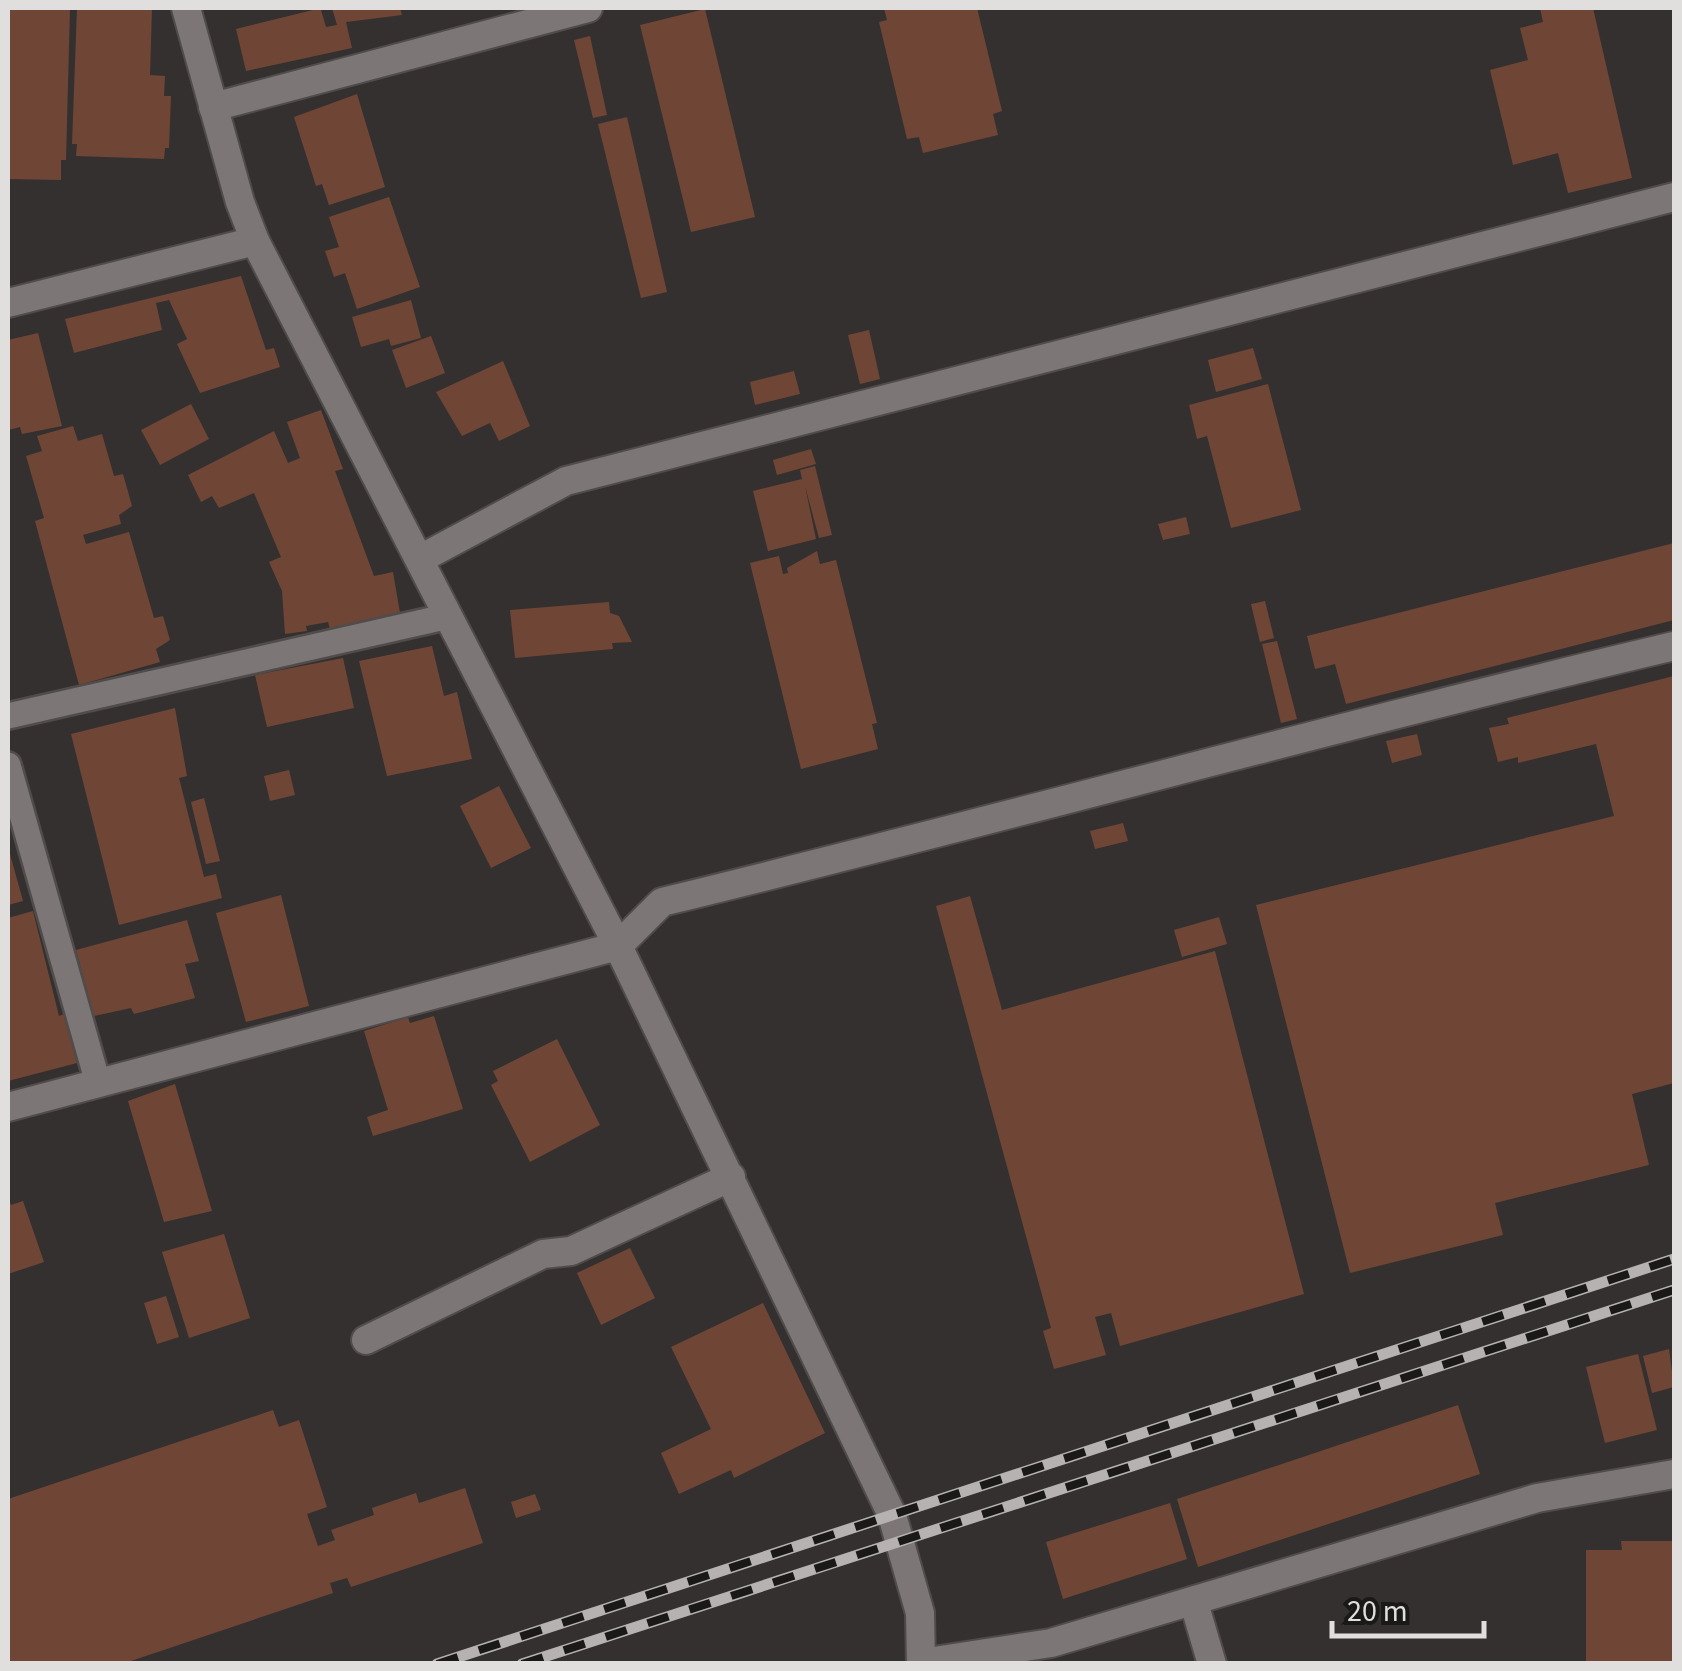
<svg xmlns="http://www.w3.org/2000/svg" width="1682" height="1671" font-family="'Source Sans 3',sans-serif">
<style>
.building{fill:#6f4636}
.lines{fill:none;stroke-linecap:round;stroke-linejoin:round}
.service-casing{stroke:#4f4c4b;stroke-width:30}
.minor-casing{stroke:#4f4c4b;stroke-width:32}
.service{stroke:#7c7776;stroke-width:25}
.minor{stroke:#7c7776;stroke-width:28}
.rail-casing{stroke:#b5b2b1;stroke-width:11}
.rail{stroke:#1a1918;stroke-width:8;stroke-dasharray:22;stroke-linecap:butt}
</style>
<rect width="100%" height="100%" fill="#34302f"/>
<g class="building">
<path d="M 8,8 L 70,8 L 66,160 L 61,160 L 61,180 L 8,179 Z"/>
<path d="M 77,8 L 152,8 L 150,75 L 165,76 L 164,96 L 171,96 L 169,148 L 165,148 L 164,159 L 76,156 L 77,144 L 72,144 Z"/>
<path d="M 332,8 L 400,8 L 402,15 L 346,22 L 352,48 L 246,71 L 236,29 L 317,9 L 321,10 L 326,27 L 337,25 Z"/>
<path d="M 884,8 L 977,8 L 1002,111 L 993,114 L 998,135 L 923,153 L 919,137 L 907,139 L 879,22 L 887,20 Z"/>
<path d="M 1540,8 L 1593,8 L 1632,178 L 1568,193 L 1558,153 L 1513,165 L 1490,70 L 1528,60 L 1520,28 L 1543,22 Z"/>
<path d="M 705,9 L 755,217 L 691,232 L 640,25 Z"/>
<path d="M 590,36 L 607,115 L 593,118 L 574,40 Z"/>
<path d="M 357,94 L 385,187 L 329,205 L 322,184 L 316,186 L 294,117 Z"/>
<path d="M 627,117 L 667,292 L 641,298 L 598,124 Z"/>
<path d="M 389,197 L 420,287 L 357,309 L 345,273 L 334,277 L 325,251 L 339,247 L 329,217 Z"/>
<path d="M 241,276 L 266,350 L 274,348 L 280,367 L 200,393 L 177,344 L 187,339 L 169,300 L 156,303 L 162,330 L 74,353 L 65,319 Z"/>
<path d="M 411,300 L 421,338 L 391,346 L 389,339 L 361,347 L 352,317 Z"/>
<path d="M 869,330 L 880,379 L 860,384 L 848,335 Z"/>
<path d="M 38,333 L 62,426 L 22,434 L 20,427 L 8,430 L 8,340 Z"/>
<path d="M 431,336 L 445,373 L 406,388 L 392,350 Z"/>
<path d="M 1253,348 L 1262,379 L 1216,392 L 1208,360 Z"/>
<path d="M 503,361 L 530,426 L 499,441 L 490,423 L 462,436 L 436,392 Z"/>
<path d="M 794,371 L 800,394 L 755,405 L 750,382 Z"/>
<path d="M 1268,384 L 1301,510 L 1231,528 L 1207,436 L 1197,439 L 1189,405 Z"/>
<path d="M 191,404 L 209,439 L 160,465 L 141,430 Z"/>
<path d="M 321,410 L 343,469 L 335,471 L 374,576 L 393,572 L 400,613 L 330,629 L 328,622 L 306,626 L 307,631 L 285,634 L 282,591 L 269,562 L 281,557 L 254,493 L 219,508 L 212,496 L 201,502 L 188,475 L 274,431 L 288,463 L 300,458 L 287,422 Z"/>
<path d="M 73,426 L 78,441 L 102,434 L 114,476 L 123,474 L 132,506 L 119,515 L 121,524 L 83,535 L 86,544 L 129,532 L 154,618 L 163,616 L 170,640 L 156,649 L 160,662 L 79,685 L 35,521 L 44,518 L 26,456 L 42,451 L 37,436 Z"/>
<path d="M 811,449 L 816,464 L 777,475 L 773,460 Z"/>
<path d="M 815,466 L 832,535 L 819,538 L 805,486 L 816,539 L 768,551 L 753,491 L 802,479 L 800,470 Z"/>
<path d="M 1186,517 L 1190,534 L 1163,540 L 1158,524 Z"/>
<path d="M 1674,543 L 1674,620 L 1346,704 L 1335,664 L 1315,669 L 1307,636 Z"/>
<path d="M 817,551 L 820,564 L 836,560 L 877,723 L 872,724 L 878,749 L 801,769 L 750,563 L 779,556 L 783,574 L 788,573 L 787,568 Z"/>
<path d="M 1265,601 L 1274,638 L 1260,642 L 1251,604 Z"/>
<path d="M 609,602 L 610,613 L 619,616 L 632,642 L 612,643 L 613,649 L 515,658 L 510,610 Z"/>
<path d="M 1277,641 L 1297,719 L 1281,723 L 1262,644 Z"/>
<path d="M 432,646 L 444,696 L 457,692 L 472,759 L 387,776 L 359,661 Z"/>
<path d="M 343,658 L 354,708 L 267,727 L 255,675 Z"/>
<path d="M 1674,676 L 1674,1083 L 1632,1094 L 1649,1165 L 1495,1203 L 1503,1235 L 1350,1273 L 1256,905 L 1614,816 L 1596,744 L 1518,763 L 1518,757 L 1498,762 L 1489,728 L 1509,724 L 1507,718 Z"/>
<path d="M 175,708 L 187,776 L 179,778 L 204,877 L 216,874 L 222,898 L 119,925 L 71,734 Z"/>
<path d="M 1417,734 L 1422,755 L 1392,763 L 1386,741 Z"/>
<path d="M 289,770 L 295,795 L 270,801 L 264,776 Z"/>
<path d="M 499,786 L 531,848 L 491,868 L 460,806 Z"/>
<path d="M 204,798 L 220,861 L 206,864 L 191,802 Z"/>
<path d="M 1123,823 L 1128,841 L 1095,849 L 1090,831 Z"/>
<path d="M 8,847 L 23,901 L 8,905 Z"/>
<path d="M 281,895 L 309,1006 L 246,1022 L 216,913 Z"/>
<path d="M 970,896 L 1002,1010 L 1215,951 L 1304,1294 L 1120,1346 L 1111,1313 L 1095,1317 L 1106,1355 L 1054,1369 L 1043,1331 L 1051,1328 L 936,906 Z"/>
<path d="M 33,911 L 59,1016 L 64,1014 L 77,1063 L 8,1081 L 8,918 Z"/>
<path d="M 1219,917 L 1227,944 L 1182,957 L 1174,930 Z"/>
<path d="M 187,920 L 199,961 L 185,964 L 195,998 L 134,1014 L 131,1008 L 94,1016 L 76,950 Z"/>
<path d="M 434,1016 L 463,1109 L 373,1136 L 367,1117 L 388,1110 L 364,1031 L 408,1017 L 410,1023 Z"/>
<path d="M 557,1039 L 600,1125 L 530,1162 L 491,1085 L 498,1081 L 493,1071 Z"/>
<path d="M 175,1084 L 212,1211 L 164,1222 L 128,1101 Z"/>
<path d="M 8,1197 L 11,1205 L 23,1201 L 44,1262 L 8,1274 Z"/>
<path d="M 224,1234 L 250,1318 L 189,1338 L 162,1252 Z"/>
<path d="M 630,1248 L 655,1298 L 601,1325 L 577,1273 Z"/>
<path d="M 166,1296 L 179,1337 L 157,1344 L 144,1303 Z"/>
<path d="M 763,1303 L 825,1433 L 734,1478 L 731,1470 L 679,1494 L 661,1453 L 711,1429 L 671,1347 Z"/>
<path d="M 1669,1349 L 1674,1387 L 1652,1393 L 1643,1356 Z"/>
<path d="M 1638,1354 L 1657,1430 L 1605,1443 L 1586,1367 Z"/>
<path d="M 1458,1405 L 1480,1474 L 1198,1567 L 1177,1499 Z"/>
<path d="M 273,1410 L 279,1427 L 299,1420 L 327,1507 L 307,1514 L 318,1546 L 335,1540 L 331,1530 L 374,1515 L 372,1508 L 416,1493 L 419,1503 L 465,1488 L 483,1543 L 351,1587 L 347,1578 L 330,1583 L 333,1593 L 122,1664 L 10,1664 L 8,1499 Z"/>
<path d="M 535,1494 L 541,1510 L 516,1518 L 511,1502 Z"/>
<path d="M 1170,1503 L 1187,1559 L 1063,1599 L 1046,1542 Z"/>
<path d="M 1621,1541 L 1674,1541 L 1674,1664 L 1586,1664 L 1586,1550 L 1622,1550 Z"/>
</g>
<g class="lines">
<defs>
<g id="service">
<path d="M 8,716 L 449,616"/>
<path d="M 8,765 L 98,1083"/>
</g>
<g id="minor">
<path d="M 186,8 L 240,202 L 255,241 L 618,946 L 892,1515 L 920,1613 L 921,1664"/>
<path d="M 213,107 L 588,8"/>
<path d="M 8,303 L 255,241"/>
<path d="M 420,559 L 566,481 L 1674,197"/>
<path d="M 8,1107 L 618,946 L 662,902 C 1000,820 1335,726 1674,646"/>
<path d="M 366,1340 L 543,1254 L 571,1251 L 731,1177"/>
<path d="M 1194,1603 L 1212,1664"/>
<path d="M 921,1663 L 1051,1643 L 1537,1498 L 1674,1474"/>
</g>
</defs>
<use href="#service" class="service-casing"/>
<use href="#minor" class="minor-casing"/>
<use href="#service" class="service"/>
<use href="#minor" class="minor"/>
<defs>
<g id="rail">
<path d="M 437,1664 L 1674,1259"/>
<path d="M 522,1664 L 1674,1290"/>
</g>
</defs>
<use href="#rail" class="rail-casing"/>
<use href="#rail" class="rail"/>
</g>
<rect width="1682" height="1671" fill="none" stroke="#e1dfde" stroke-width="20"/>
<path d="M1332 1621v15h152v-15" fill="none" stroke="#e1dfde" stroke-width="5"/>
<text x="1347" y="1621" font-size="30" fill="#e1dfde" stroke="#1a1918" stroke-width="8" paint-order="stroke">20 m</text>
</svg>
